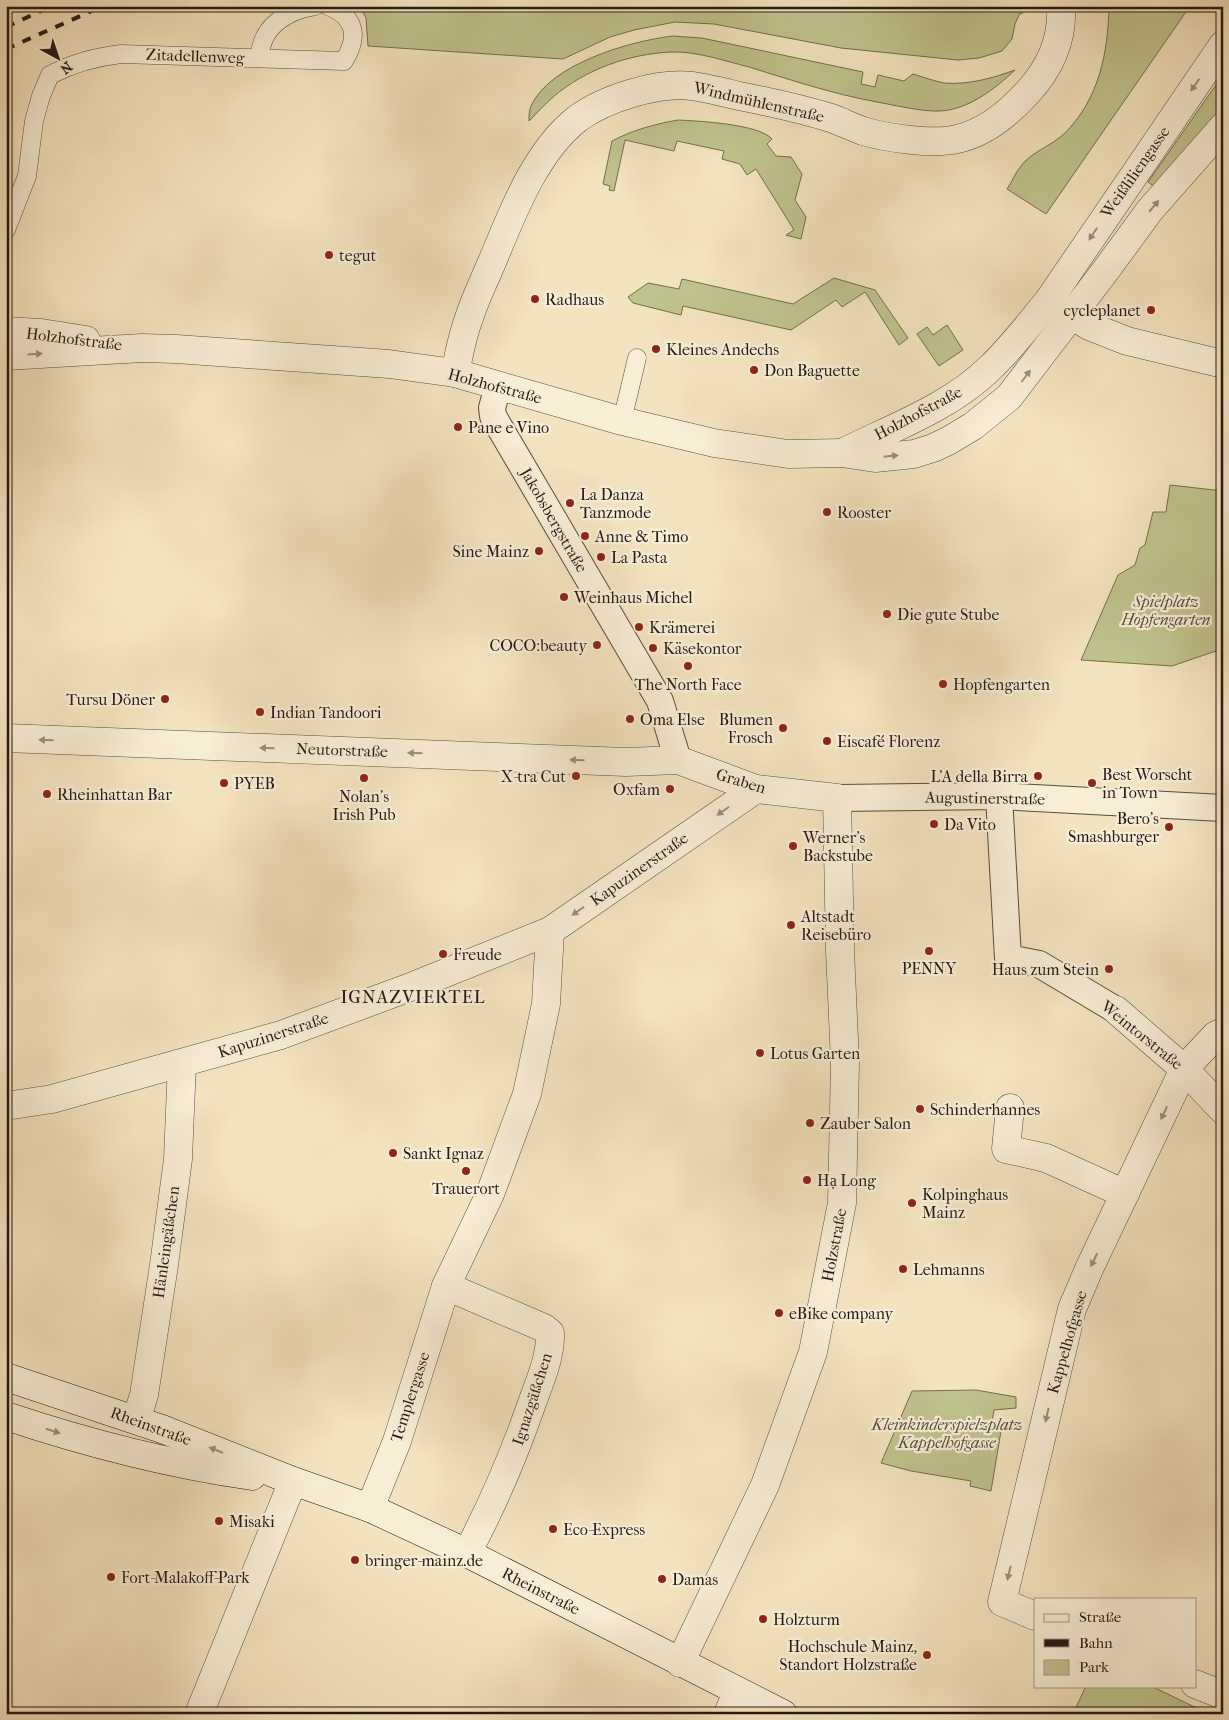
<svg xmlns="http://www.w3.org/2000/svg" width="1229" height="1720" font-family="'IM FELL French Canon',serif">
<style>
.green{fill:#c0c28e;stroke:#726e51}
.lines{fill:none;stroke-linecap:round;stroke-linejoin:round}
.service-casing{stroke:#584c3f;stroke-width:19}
.pedestrian-casing{stroke:#584c3f;stroke-width:28}
.minor-casing{stroke:#584c3f;stroke-width:29}
.tertiary-casing{stroke:#584c3f;stroke-width:29}
.secondary-casing{stroke:#241914;stroke-width:29}
.service{stroke:#f8edd5;stroke-width:18}
.pedestrian{stroke:#f8edd5;stroke-width:26}
.minor{stroke:#f8edd5;stroke-width:28}
.tertiary{stroke:#f8edd5;stroke-width:28}
.secondary{stroke:#f8edd5;stroke-width:28}
.rail{stroke:#241914;stroke-width:4;stroke-dasharray:9 9;stroke-linecap:butt}
.oneway{fill:#998e7e}
.poi-dot{fill:#8f2418;stroke:#f8edd5;stroke-width:2}
.labels{text-anchor:middle;dominant-baseline:central;stroke-width:4.5;stroke-linejoin:round;paint-order:stroke}
.street-label{font-size:16px;fill:#241914;stroke:#f8edd5}
.poi-label{font-size:16px;fill:#241914;stroke:#f8edd5;text-anchor:start}
.park-label{font-size:16px;font-style:italic;fill:#534c39;stroke:#f8edd5}
.neighbourhood-label{font-size:18px;letter-spacing:1px;fill:#241914;stroke:#f8edd5}
</style>
<rect width="100%" height="100%" fill="#f4e3bf"/>
<filter id="stains"><feTurbulence type="fractalNoise" baseFrequency=".004" numOctaves="4"/><feColorMatrix values="0 0 0 0 .2 0 0 0 0 .09 0 0 0 0 .02 0 0 0 .5 -.17"/></filter>
<radialGradient id="worn" r=".72"><stop offset=".6" stop-color="#630" stop-opacity="0"/><stop offset="1" stop-color="#630" stop-opacity=".3"/></radialGradient>
<g class="green">
<path d="M 360,6 L 1022,6 L 1022,14 L 1020,13 L 1015,24 L 1012,39 L 1002,51 L 979,58 L 958,60 L 841,48 L 714,24 L 675,22 L 634,30 L 610,37 L 563,59 L 368,46 L 366,18 Z"/>
<path d="M 1109,6 L 1190,6 L 1046,214 L 1007,189 C 1012,182 1015,173 1021,166 C 1030,153 1052,145 1064,134 C 1099,99 1108,54 1109,6 Z"/>
<path d="M 673,36 L 702,38 L 863,72 L 861,84 L 875,87 L 878,75 L 904,81 L 913,74 C 923,77 934,81 944,83 C 969,85 993,78 1015,70 C 996,88 968,110 940,111 C 923,112 894,105 877,102 C 833,94 791,80 749,67 C 725,61 696,51 671,52 C 629,54 586,69 553,97 C 545,104 537,113 529,121 C 529,116 529,110 531,106 C 550,64 630,41 673,36 Z"/>
<path d="M 1223,75 L 1223,113 L 1160,188 L 1155,187 L 1148,182 Z"/>
<path d="M 678,120 C 699,121 759,124 772,139 L 767,144 L 776,156 L 791,157 L 802,174 L 795,200 L 806,217 L 801,239 L 786,235 L 794,230 L 756,169 L 747,175 L 740,164 L 722,159 L 724,151 L 677,141 L 674,151 L 625,140 L 614,191 L 609,190 L 610,186 L 603,184 L 612,141 C 633,130 655,124 678,120 Z"/>
<path d="M 834,278 L 875,290 L 908,338 L 899,345 L 865,292 L 842,307 L 836,300 L 791,330 L 683,306 L 681,315 L 633,303 L 628,297 L 648,283 L 679,289 L 682,279 L 793,304 Z"/>
<path d="M 947,325 L 963,350 L 939,366 L 917,334 L 927,327 L 933,335 Z"/>
<path d="M 1170,485 L 1223,491 L 1223,652 L 1216,651 L 1172,666 L 1081,660 L 1118,575 L 1135,565 L 1140,548 L 1145,545 L 1153,512 L 1166,512 Z"/>
<path d="M 976,1390 L 1016,1397 L 1016,1408 L 994,1410 L 991,1428 L 1001,1431 L 991,1491 L 970,1486 L 971,1481 L 911,1471 L 881,1463 L 912,1391 Z"/>
<path d="M 1086,1686 L 1151,1686 L 1209,1714 L 1073,1714 Z"/>
</g>
<g class="lines">
<defs>
<g id="service">
<path d="M 260,58 C 260,27 287,10 315,6"/>
<path d="M 6,230 L 27,176 L 34,121 L 41,96 L 50,75 C 73,63 95,57 121,54 L 344,61 C 359,37 356,17 328,6"/>
<path d="M 622,421 L 637,358"/>
</g>
<g id="pedestrian">
<path d="M 498,386 L 492,408 L 493,416 L 660,701 L 678,760"/>
<path d="M 999,796 L 1008,958 L 1039,964 L 1116,1010"/>
<path d="M 837,798 L 999,796 L 1223,808"/>
</g>
<g id="minor">
<path d="M 1052,302 L 1089,326 L 1127,341 L 1223,364"/>
<path d="M 6,738 L 626,762 L 678,760 L 756,789 L 837,798 L 840,951 L 845,1062 L 842,1203 L 813,1352 L 765,1485 L 680,1663"/>
<path d="M 1116,1010 L 1184,1069 L 1223,1110"/>
<path d="M 6,1106 L 52,1099 L 281,1035 L 413,986 L 550,931 L 756,789"/>
<path d="M 1010,1108 L 1006,1149 L 1046,1158 L 1125,1194"/>
<path d="M 446,1286 L 544,1328 L 550,1333 C 551,1356 540,1381 532,1403 C 514,1455 493,1504 467,1553"/>
<path d="M 136,1420 L 144,1395 L 164,1265 L 178,1159 L 182,1063"/>
<path d="M 370,1508 L 397,1441 L 446,1286 L 490,1194 L 527,1094 L 546,1004 L 550,931"/>
<path d="M 1035,1616 L 1002,1602 L 1072,1309 L 1089,1269 L 1184,1069 L 1216,1035 L 1223,1032"/>
<path d="M 1195,1684 L 1223,1695"/>
<path d="M 199,1714 L 293,1481"/>
<path d="M 728,1714 L 737,1692"/>
</g>
<g id="tertiary">
<path d="M 6,331 L 41,333 L 86,340"/>
<path d="M 6,356 L 142,348 L 176,349 L 389,364 L 455,373 L 622,421 L 714,443 L 788,454 L 842,453 L 875,458 L 914,454 L 933,448 L 948,441 L 973,426 L 1009,397 L 1106,270 L 1150,210 L 1223,127"/>
<path d="M 455,373 C 459,355 462,336 469,318 C 475,299 484,281 492,262 C 512,214 535,152 577,119 C 605,98 658,82 692,86 C 707,88 723,92 739,96 C 770,102 801,109 831,118 C 842,122 852,127 863,131 C 886,138 934,145 957,139 C 985,133 1009,113 1028,92 C 1050,68 1063,39 1061,6"/>
<path d="M 842,453 C 892,428 951,407 991,367 C 1012,347 1030,323 1049,300 L 1223,45"/>
</g>
<g id="secondary">
<path d="M 6,1377 L 162,1429 L 293,1481 L 370,1508 L 467,1553 L 783,1714"/>
<path d="M 6,1416 C 87,1443 168,1464 252,1476"/>
</g>
</defs>
<use href="#service" class="service-casing"/>
<use href="#pedestrian" class="pedestrian-casing"/>
<use href="#minor" class="minor-casing"/>
<use href="#tertiary" class="tertiary-casing"/>
<use href="#secondary" class="secondary-casing"/>
<use href="#service" class="service"/>
<use href="#pedestrian" class="pedestrian"/>
<use href="#minor" class="minor"/>
<use href="#tertiary" class="tertiary"/>
<use href="#secondary" class="secondary"/>
<g class="rail">
<path d="M 6,27 L 52,6"/>
<path d="M 6,49 L 103,6"/>
</g>
</g>
<defs><path id="oneway-solid" d="M-6-.8H1V-3.2L6.5 0L1 3.2V.8H-6Z" transform="scale(1.25)"/></defs>
<g class="oneway">
<use href="#oneway-solid" transform="translate(1195 85) rotate(125)"/>
<use href="#oneway-solid" transform="translate(1154 206) rotate(-50)"/>
<use href="#oneway-solid" transform="translate(1093 234) rotate(124)"/>
<use href="#oneway-solid" transform="translate(35 354) rotate(-3)"/>
<use href="#oneway-solid" transform="translate(1026 376) rotate(-53)"/>
<use href="#oneway-solid" transform="translate(891 456) rotate(-6)"/>
<use href="#oneway-solid" transform="translate(46 740) rotate(-178)"/>
<use href="#oneway-solid" transform="translate(267 748) rotate(-178)"/>
<use href="#oneway-solid" transform="translate(415 753) rotate(-178)"/>
<use href="#oneway-solid" transform="translate(577 760) rotate(-178)"/>
<use href="#oneway-solid" transform="translate(723 811) rotate(145)"/>
<use href="#oneway-solid" transform="translate(578 911) rotate(145)"/>
<use href="#oneway-solid" transform="translate(1164 1113) rotate(115)"/>
<use href="#oneway-solid" transform="translate(1094 1260) rotate(116)"/>
<use href="#oneway-solid" transform="translate(1047 1415) rotate(103)"/>
<use href="#oneway-solid" transform="translate(53 1431) rotate(17)"/>
<use href="#oneway-solid" transform="translate(216 1450) rotate(-158)"/>
<use href="#oneway-solid" transform="translate(1009 1573) rotate(103)"/>
</g>
<g class="poi-dot">
<circle cx="329" cy="255" r="5"/>
<circle cx="535" cy="299" r="5"/>
<circle cx="1151" cy="310" r="5"/>
<circle cx="656" cy="349" r="5"/>
<circle cx="754" cy="370" r="5"/>
<circle cx="458" cy="427" r="5"/>
<circle cx="570" cy="503" r="5"/>
<circle cx="827" cy="512" r="5"/>
<circle cx="585" cy="536" r="5"/>
<circle cx="539" cy="551" r="5"/>
<circle cx="601" cy="557" r="5"/>
<circle cx="564" cy="597" r="5"/>
<circle cx="887" cy="614" r="5"/>
<circle cx="639" cy="627" r="5"/>
<circle cx="597" cy="645" r="5"/>
<circle cx="653" cy="648" r="5"/>
<circle cx="688" cy="666" r="5"/>
<circle cx="943" cy="684" r="5"/>
<circle cx="165" cy="699" r="5"/>
<circle cx="260" cy="712" r="5"/>
<circle cx="630" cy="719" r="5"/>
<circle cx="783" cy="728" r="5"/>
<circle cx="827" cy="741" r="5"/>
<circle cx="576" cy="776" r="5"/>
<circle cx="1038" cy="776" r="5"/>
<circle cx="364" cy="778" r="5"/>
<circle cx="224" cy="783" r="5"/>
<circle cx="1092" cy="783" r="5"/>
<circle cx="670" cy="789" r="5"/>
<circle cx="47" cy="794" r="5"/>
<circle cx="934" cy="824" r="5"/>
<circle cx="1169" cy="827" r="5"/>
<circle cx="793" cy="846" r="5"/>
<circle cx="791" cy="925" r="5"/>
<circle cx="929" cy="951" r="5"/>
<circle cx="443" cy="954" r="5"/>
<circle cx="1109" cy="969" r="5"/>
<circle cx="760" cy="1053" r="5"/>
<circle cx="920" cy="1109" r="5"/>
<circle cx="810" cy="1123" r="5"/>
<circle cx="393" cy="1153" r="5"/>
<circle cx="466" cy="1171" r="5"/>
<circle cx="807" cy="1180" r="5"/>
<circle cx="912" cy="1203" r="5"/>
<circle cx="903" cy="1269" r="5"/>
<circle cx="779" cy="1313" r="5"/>
<circle cx="219" cy="1521" r="5"/>
<circle cx="553" cy="1529" r="5"/>
<circle cx="355" cy="1560" r="5"/>
<circle cx="111" cy="1577" r="5"/>
<circle cx="662" cy="1579" r="5"/>
<circle cx="763" cy="1619" r="5"/>
<circle cx="927" cy="1655" r="5"/>
</g>
<g class="labels">
<g class="street-label">
<text transform="translate(195 56) rotate(2)">Zitadellenweg</text>
<text transform="translate(759 102) rotate(13)">Windmühlenstraße</text>
<text transform="translate(1135 172) rotate(-55)">Weißliliengasse</text>
<text transform="translate(74 339) rotate(7)">Holzhofstraße</text>
<text transform="translate(495 386) rotate(15)">Holzhofstraße</text>
<text transform="translate(918 413) rotate(-28)">Holzhofstraße</text>
<text transform="translate(554 520) rotate(60)">Jakobsbergstraße</text>
<text transform="translate(342 750) rotate(2)">Neutorstraße</text>
<text transform="translate(741 781) rotate(17)">Graben</text>
<text transform="translate(985 798) rotate(1)">Augustinerstraße</text>
<text transform="translate(639 869) rotate(-35)">Kapuzinerstraße</text>
<text transform="translate(273 1035) rotate(-18)">Kapuzinerstraße</text>
<text transform="translate(1142 1035) rotate(39)">Weintorstraße</text>
<text transform="translate(166 1242) rotate(-82)">Hänleingäßchen</text>
<text transform="translate(834 1245) rotate(-79)">Holzstraße</text>
<text transform="translate(1067 1342) rotate(-74)">Kappelhofgasse</text>
<text transform="translate(410 1397) rotate(-72)">Templergasse</text>
<text transform="translate(532 1399) rotate(-72)">Ignazgäßchen</text>
<text transform="translate(151 1426) rotate(20)">Rheinstraße</text>
<text transform="translate(541 1591) rotate(27)">Rheinstraße</text>
</g>
<g class="poi-label">
<text x="339" y="255">tegut</text>
<text x="545" y="299">Radhaus</text>
<text x="1141" y="310" text-anchor="end">cycleplanet</text>
<text x="666" y="349">Kleines Andechs</text>
<text x="764" y="370">Don Baguette</text>
<text x="468" y="427">Pane e Vino</text>
<text x="580" y="494">La Danza<tspan x="580" dy="18">Tanzmode</tspan></text>
<text x="837" y="512">Rooster</text>
<text x="595" y="536">Anne &amp; Timo</text>
<text x="529" y="551" text-anchor="end">Sine Mainz</text>
<text x="611" y="557">La Pasta</text>
<text x="574" y="597">Weinhaus Michel</text>
<text x="897" y="614">Die gute Stube</text>
<text x="649" y="627">Krämerei</text>
<text x="587" y="645" text-anchor="end">COCO:beauty</text>
<text x="663" y="648">Käsekontor</text>
<text x="688" y="684" text-anchor="middle">The North Face</text>
<text x="953" y="684">Hopfengarten</text>
<text x="155" y="699" text-anchor="end">Tursu Döner</text>
<text x="270" y="712">Indian Tandoori</text>
<text x="640" y="719">Oma Else</text>
<text x="773" y="719" text-anchor="end">Blumen<tspan x="773" dy="18">Frosch</tspan></text>
<text x="837" y="741">Eiscafé Florenz</text>
<text x="1102" y="774">Best Worscht<tspan x="1102" dy="18">in Town</tspan></text>
<text x="566" y="776" text-anchor="end">X-tra Cut</text>
<text x="1028" y="776" text-anchor="end">L'A della Birra</text>
<text x="234" y="783">PYEB</text>
<text x="660" y="789" text-anchor="end">Oxfam</text>
<text x="57" y="794">Rheinhattan Bar</text>
<text x="364" y="796" text-anchor="middle">Nolan's<tspan x="364" dy="18">Irish Pub</tspan></text>
<text x="1159" y="818" text-anchor="end">Bero's<tspan x="1159" dy="18">Smashburger</tspan></text>
<text x="944" y="824">Da Vito</text>
<text x="803" y="837">Werner's<tspan x="803" dy="18">Backstube</tspan></text>
<text x="801" y="916">Altstadt<tspan x="801" dy="18">Reisebüro</tspan></text>
<text x="453" y="954">Freude</text>
<text x="929" y="968" text-anchor="middle">PENNY</text>
<text x="1099" y="969" text-anchor="end">Haus zum Stein</text>
<text x="770" y="1053">Lotus Garten</text>
<text x="930" y="1109">Schinderhannes</text>
<text x="820" y="1123">Zauber Salon</text>
<text x="403" y="1153">Sankt Ignaz</text>
<text x="817" y="1180">Hạ Long</text>
<text x="466" y="1188" text-anchor="middle">Trauerort</text>
<text x="922" y="1194">Kolpinghaus<tspan x="922" dy="18">Mainz</tspan></text>
<text x="913" y="1269">Lehmanns</text>
<text x="789" y="1313">eBike company</text>
<text x="229" y="1521">Misaki</text>
<text x="563" y="1529">Eco-Express</text>
<text x="365" y="1560">bringer-mainz.de</text>
<text x="121" y="1577">Fort-Malakoff-Park</text>
<text x="672" y="1579">Damas</text>
<text x="773" y="1619">Holzturm</text>
<text x="917" y="1646" text-anchor="end">Hochschule Mainz,<tspan x="917" dy="18">Standort Holzstraße</tspan></text>
</g>
<g class="park-label">
<text x="1166" y="601">Spielplatz<tspan x="1166" dy="18">Hopfengarten</tspan></text>
<text x="947" y="1424">Kleinkinderspielzplatz<tspan x="947" dy="18">Kappelhofgasse</tspan></text>
</g>
<g class="neighbourhood-label">
<text x="413" y="997">IGNAZVIERTEL</text>
</g>
</g>
<rect width="1229" height="1720" fill="none" stroke="#f4e3bf" stroke-width="25"/>
<rect x="8" y="8" width="1214" height="1705" fill="none" stroke="#241914" stroke-width="2.5"/>
<rect x="12" y="12" width="1204" height="1695" fill="none" stroke="#241914"/>
<rect x="1034" y="1598" width="162" height="90" fill="#f8edd5" stroke="#a39888"/>
<rect x="1044" y="1614" width="25" height="8" fill="#f8edd5" stroke="#a39888"/>
<text x="1079" y="1622" font-size="15" fill="#241914">Straße</text>
<rect x="1044" y="1639" width="25" height="8" fill="#241914" stroke="#a39888"/>
<text x="1079" y="1648" font-size="15" fill="#241914">Bahn</text>
<rect x="1044" y="1660" width="25" height="15" fill="#c0c28e" stroke="#a39888"/>
<text x="1079" y="1672" font-size="15" fill="#241914">Park</text>
<g transform="translate(58 58) rotate(140)" stroke="#f8edd5" stroke-width="4" paint-order="stroke">
<path d="M0-4L9 19L0 12L-9 19Z" fill="#241914"/>
<text y="-8" font-size="14" font-weight="bold" text-anchor="middle" fill="#241914">N</text>
</g>
<rect width="100%" height="100%" filter="url(#stains)"/>
<rect width="100%" height="100%" fill="url(#worn)"/>
</svg>
